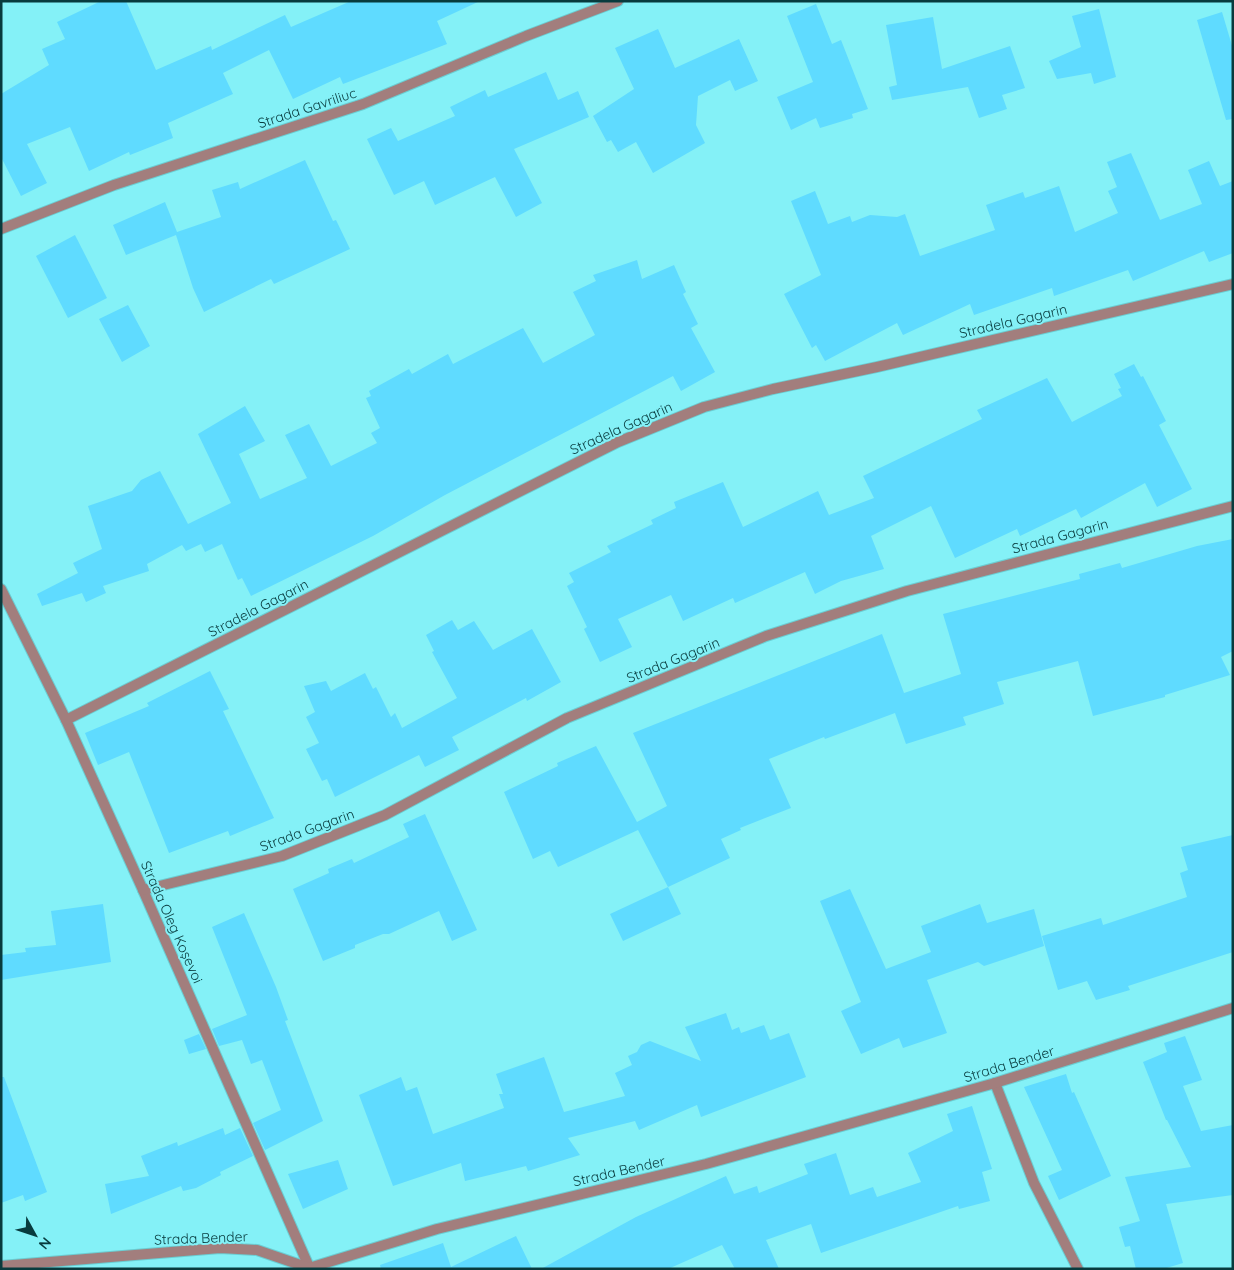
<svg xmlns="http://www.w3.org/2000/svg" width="1234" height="1270" font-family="Quicksand,sans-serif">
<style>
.building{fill:#5fdbff}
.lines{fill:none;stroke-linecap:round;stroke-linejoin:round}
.street-casing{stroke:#6bcdd2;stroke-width:12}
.street{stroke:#a27e7d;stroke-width:10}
.labels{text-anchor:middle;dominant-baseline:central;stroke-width:4;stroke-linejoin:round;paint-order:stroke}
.street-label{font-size:14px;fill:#083b3e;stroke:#84f1f7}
</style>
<rect width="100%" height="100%" fill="#84f1f7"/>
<g class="building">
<path d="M 101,1 L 126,1 L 156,70 L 211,46 L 212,50 L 285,15 L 291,27 L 351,1 L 480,1 L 437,21 L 447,44 L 343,84 L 340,77 L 293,99 L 269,50 L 223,73 L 233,94 L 168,123 L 173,138 L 130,155 L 129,152 L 89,171 L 70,127 L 27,144 L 47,183 L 21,196 L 1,157 L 1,94 L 49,65 L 42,49 L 65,39 L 57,22 Z"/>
<path d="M 816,4 L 832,44 L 841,40 L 868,109 L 852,114 L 853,118 L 820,128 L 816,118 L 791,130 L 777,97 L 813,82 L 787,16 Z"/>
<path d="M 1099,9 L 1116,77 L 1094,84 L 1091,73 L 1057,79 L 1049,61 L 1081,47 L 1072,16 Z"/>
<path d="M 1222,12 L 1233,49 L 1233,119 L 1226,120 L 1197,20 Z"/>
<path d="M 933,17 L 942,69 L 1010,46 L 1025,88 L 1002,95 L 1007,109 L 979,118 L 968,87 L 892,100 L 889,87 L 897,85 L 886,25 Z"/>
<path d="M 658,29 L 675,68 L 739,39 L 758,81 L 735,91 L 730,80 L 698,96 L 696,125 L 705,143 L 653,173 L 636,142 L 618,152 L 611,140 L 607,142 L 593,116 L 634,89 L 615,48 Z"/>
<path d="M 546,72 L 558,100 L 578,91 L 589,117 L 514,149 L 542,203 L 516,217 L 495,177 L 435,205 L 424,181 L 394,195 L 367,139 L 391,128 L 398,141 L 455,116 L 450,107 L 485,90 L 488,97 Z"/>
<path d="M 1131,153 L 1160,220 L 1202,204 L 1188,170 L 1209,161 L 1220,186 L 1233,181 L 1233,253 L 1209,262 L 1204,251 L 1133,281 L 1128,270 L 1054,296 L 1052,288 L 974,315 L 970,304 L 903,335 L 897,323 L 825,361 L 816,345 L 812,348 L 784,294 L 821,275 L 791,201 L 815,191 L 828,224 L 850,216 L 852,222 L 870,215 L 897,217 L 905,214 L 920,256 L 995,230 L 986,205 L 1023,192 L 1025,198 L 1059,186 L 1075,232 L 1118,213 L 1108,191 L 1117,187 L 1107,162 Z"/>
<path d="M 305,160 L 333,221 L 336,220 L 350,249 L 274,284 L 271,279 L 204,312 L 193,288 L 176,235 L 126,255 L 113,225 L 165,202 L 177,232 L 221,217 L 212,190 L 238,182 L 240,189 Z"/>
<path d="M 75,235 L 107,298 L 68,318 L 36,256 Z"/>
<path d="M 637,260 L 642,279 L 674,265 L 686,292 L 683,294 L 698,324 L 691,328 L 715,372 L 681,391 L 673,376 L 445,495 L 373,536 L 251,596 L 242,578 L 238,580 L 222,544 L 205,552 L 201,544 L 186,551 L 182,545 L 147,564 L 149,571 L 103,586 L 106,593 L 86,602 L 82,593 L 42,606 L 37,594 L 78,573 L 73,563 L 102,549 L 88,506 L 132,491 L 141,480 L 160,471 L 188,524 L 231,503 L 198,434 L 245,406 L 265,441 L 239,454 L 260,499 L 307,478 L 285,435 L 309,424 L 331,466 L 377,443 L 371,433 L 380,428 L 366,398 L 371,396 L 369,391 L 409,369 L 412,374 L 448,354 L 453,364 L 523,328 L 543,363 L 595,335 L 573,292 L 596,281 L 593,275 Z"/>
<path d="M 128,305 L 150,346 L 122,362 L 99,319 Z"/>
<path d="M 1134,364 L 1141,377 L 1143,376 L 1166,421 L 1159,425 L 1192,489 L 1157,507 L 1145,483 L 1081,518 L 1076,509 L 1020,536 L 1017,529 L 955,558 L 931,506 L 871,536 L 884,569 L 841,581 L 815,594 L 805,572 L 735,603 L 733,598 L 683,621 L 671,595 L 618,619 L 632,647 L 600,662 L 584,629 L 587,627 L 567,586 L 574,582 L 569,573 L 611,552 L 607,546 L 653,524 L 651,520 L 676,508 L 674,502 L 723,482 L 743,527 L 818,491 L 829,515 L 874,498 L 863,476 L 982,419 L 977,410 L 1047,378 L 1072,422 L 1122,396 L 1118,389 L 1121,388 L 1114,374 Z"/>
<path d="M 1233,539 L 1233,651 L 1221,657 L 1230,675 L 1165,695 L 1165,697 L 1093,716 L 1078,661 L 997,682 L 1004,704 L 963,717 L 966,725 L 906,744 L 895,713 L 825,739 L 824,737 L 769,759 L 791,808 L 740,828 L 741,830 L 721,839 L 730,858 L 668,887 L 681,914 L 623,941 L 610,914 L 668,887 L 638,830 L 558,867 L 550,851 L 533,859 L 504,792 L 558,766 L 557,763 L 596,746 L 637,822 L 667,806 L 633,733 L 882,634 L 904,693 L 961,674 L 943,614 L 1080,579 L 1079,574 L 1120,563 L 1122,568 L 1197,546 Z"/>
<path d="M 452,620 L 458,630 L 474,621 L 493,650 L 532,629 L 561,682 L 527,701 L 526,698 L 452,737 L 459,750 L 425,767 L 419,755 L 335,797 L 327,779 L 322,781 L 306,749 L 319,743 L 306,717 L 315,712 L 304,686 L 326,681 L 331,691 L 365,673 L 373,689 L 376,687 L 391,717 L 395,713 L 402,728 L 457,698 L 432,652 L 434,651 L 426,635 Z"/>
<path d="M 210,671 L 229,709 L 223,711 L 274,818 L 230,836 L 228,831 L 169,853 L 129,752 L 98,765 L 85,733 L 149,706 L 147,703 Z"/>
<path d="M 425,814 L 477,930 L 452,941 L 439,911 L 389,934 L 383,934 L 355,945 L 355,948 L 323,961 L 293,889 L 329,873 L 328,869 L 352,859 L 354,863 L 409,837 L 403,824 Z"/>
<path d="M 1233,835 L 1233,952 L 1128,986 L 1130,990 L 1096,1000 L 1087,981 L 1058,990 L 1042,936 L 1101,918 L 1103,925 L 1187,897 L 1180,873 L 1188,870 L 1181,847 Z"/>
<path d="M 850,889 L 886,969 L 931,952 L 921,926 L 980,904 L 987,923 L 1034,909 L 1044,946 L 984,966 L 978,962 L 927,980 L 947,1033 L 903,1048 L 899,1038 L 861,1054 L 841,1011 L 861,1002 L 820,901 Z"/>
<path d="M 103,904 L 111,962 L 1,980 L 1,955 L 26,952 L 25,948 L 56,945 L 51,911 Z"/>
<path d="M 244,913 L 276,987 L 288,1020 L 285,1021 L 323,1121 L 265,1150 L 253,1123 L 281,1110 L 262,1060 L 251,1064 L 242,1040 L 219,1046 L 212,1029 L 247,1015 L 212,927 Z"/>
<path d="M 726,1013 L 732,1030 L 739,1027 L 741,1033 L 764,1025 L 770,1040 L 789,1033 L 806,1077 L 701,1117 L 697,1105 L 639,1130 L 635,1121 L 568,1138 L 580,1155 L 528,1171 L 526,1166 L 465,1181 L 461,1163 L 393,1186 L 359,1095 L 401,1077 L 406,1091 L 417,1087 L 433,1134 L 504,1108 L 499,1094 L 503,1094 L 496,1074 L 544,1057 L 564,1112 L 625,1096 L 615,1073 L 632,1065 L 628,1056 L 637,1052 L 641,1045 L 650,1041 L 701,1061 L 685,1027 Z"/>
<path d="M 199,1034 L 206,1049 L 189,1054 L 184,1040 Z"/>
<path d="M 1185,1036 L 1202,1080 L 1183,1086 L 1201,1131 L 1233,1125 L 1233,1195 L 1166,1204 L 1183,1263 L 1163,1269 L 1136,1269 L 1130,1246 L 1125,1247 L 1119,1227 L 1140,1221 L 1125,1177 L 1191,1167 L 1167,1120 L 1166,1120 L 1143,1062 L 1167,1052 L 1164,1043 Z"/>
<path d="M 1066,1074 L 1072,1093 L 1074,1092 L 1111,1176 L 1059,1200 L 1048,1176 L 1062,1170 L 1024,1087 Z"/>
<path d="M 1,1077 L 4,1077 L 47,1192 L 25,1201 L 23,1195 L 1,1203 Z"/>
<path d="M 972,1106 L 992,1169 L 982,1172 L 990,1201 L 959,1209 L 958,1206 L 821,1253 L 811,1224 L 766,1240 L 779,1269 L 735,1269 L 722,1245 L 668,1269 L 541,1269 L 636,1217 L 726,1176 L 734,1194 L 757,1186 L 759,1193 L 808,1174 L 804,1164 L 836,1153 L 850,1195 L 873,1187 L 877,1197 L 921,1182 L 908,1153 L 953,1131 L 947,1114 Z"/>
<path d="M 223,1128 L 225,1135 L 240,1128 L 253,1156 L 220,1172 L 221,1175 L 196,1188 L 183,1191 L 181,1186 L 111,1214 L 105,1184 L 149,1176 L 141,1156 L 177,1142 L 178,1146 Z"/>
<path d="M 338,1160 L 348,1189 L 303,1209 L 288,1174 Z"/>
<path d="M 516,1236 L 532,1269 L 381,1269 L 380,1265 L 443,1243 L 451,1267 Z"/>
</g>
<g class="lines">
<defs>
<g id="street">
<path d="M 1,229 L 114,185 L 363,104 L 526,36 L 618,1"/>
<path d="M 1,589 L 66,720 L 143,890 L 310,1269"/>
<path d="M 66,720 L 618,442 L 704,407 L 773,389 L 877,367 L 1233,284"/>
<path d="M 143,890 L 282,856 L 385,815 L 567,718 L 766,636 L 907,591 L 1233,506"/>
<path d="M 995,1083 L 1034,1183 L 1078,1269"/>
<path d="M 1,1266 L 220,1248 L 257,1250 L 309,1268 L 437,1229 L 706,1164 L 995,1083 L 1233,1008"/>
</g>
</defs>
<use href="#street" class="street-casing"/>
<use href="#street" class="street"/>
</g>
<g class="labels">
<g class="street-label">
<text transform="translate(307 108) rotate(-18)">Strada Gavriliuc</text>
<text transform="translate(1013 321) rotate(-13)">Stradela Gagarin</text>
<text transform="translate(621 428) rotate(-24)">Stradela Gagarin</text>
<text transform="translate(1060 536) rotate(-15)">Strada Gagarin</text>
<text transform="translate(258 608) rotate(-27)">Stradela Gagarin</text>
<text transform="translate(673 660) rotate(-22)">Strada Gagarin</text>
<text transform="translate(307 830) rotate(-20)">Strada Gagarin</text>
<text transform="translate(172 922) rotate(66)">Strada Oleg Koşevoi</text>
<text transform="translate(1009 1064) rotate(-17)">Strada Bender</text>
<text transform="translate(619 1171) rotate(-13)">Strada Bender</text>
<text transform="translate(201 1238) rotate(-2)">Strada Bender</text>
</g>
</g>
<rect width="1234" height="1270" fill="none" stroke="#083b3e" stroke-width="5"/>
<g transform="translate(35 1235) rotate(130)" stroke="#84f1f7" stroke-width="4" paint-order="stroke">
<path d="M0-4L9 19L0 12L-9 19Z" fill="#083b3e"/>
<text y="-8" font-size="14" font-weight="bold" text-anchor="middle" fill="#083b3e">N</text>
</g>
</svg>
